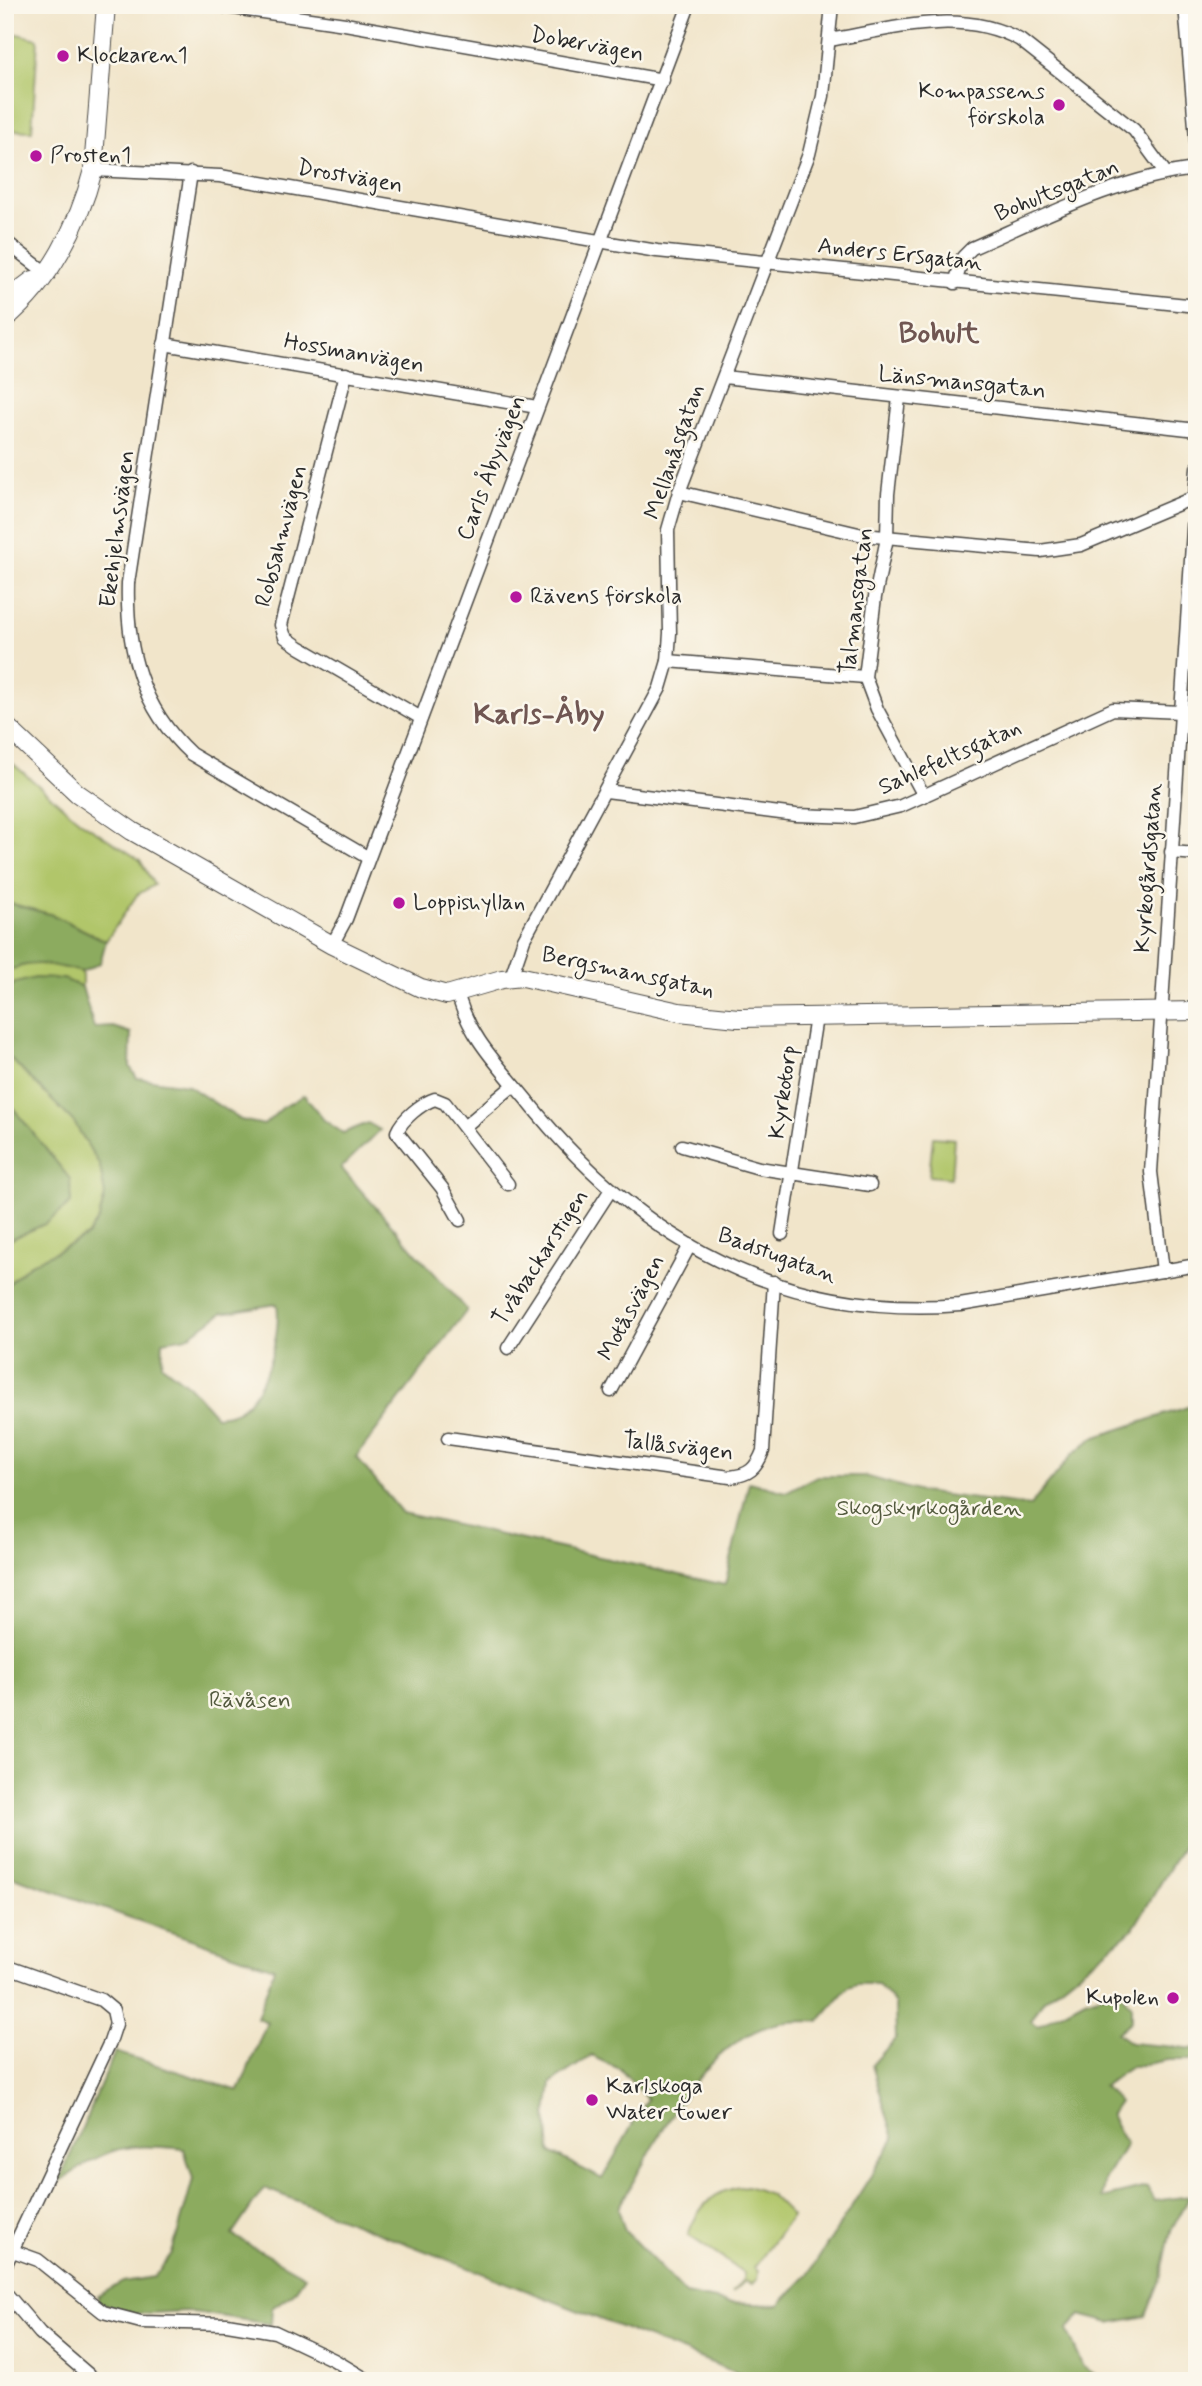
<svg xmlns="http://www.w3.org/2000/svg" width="1202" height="2386" font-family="Mynerve,sans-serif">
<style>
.green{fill:#b1c66a;stroke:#6e784a;stroke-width:2}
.forest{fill:#8cab5e;stroke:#5c6b44;stroke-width:2;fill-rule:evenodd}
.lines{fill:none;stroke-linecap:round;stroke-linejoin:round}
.street-casing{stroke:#494743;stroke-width:15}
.secondary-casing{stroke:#494743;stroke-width:20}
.street{stroke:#fff;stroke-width:12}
.secondary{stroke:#fff;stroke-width:18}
.poi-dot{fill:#b5179e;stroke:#fbf7ec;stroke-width:2.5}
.labels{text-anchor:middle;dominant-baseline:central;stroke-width:5;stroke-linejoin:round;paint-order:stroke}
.street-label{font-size:23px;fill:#2b2b2b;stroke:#fbf7ec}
.poi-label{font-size:23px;fill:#2b2b2b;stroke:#fbf7ec;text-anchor:start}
.park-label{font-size:23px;fill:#535a3e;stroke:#fbf7ec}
.district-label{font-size:30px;font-weight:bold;fill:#705652;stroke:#fbf7ec}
</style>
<rect width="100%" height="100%" fill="#fbf7ec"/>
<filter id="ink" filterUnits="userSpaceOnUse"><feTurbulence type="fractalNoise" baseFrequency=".0143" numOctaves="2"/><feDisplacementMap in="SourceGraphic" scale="14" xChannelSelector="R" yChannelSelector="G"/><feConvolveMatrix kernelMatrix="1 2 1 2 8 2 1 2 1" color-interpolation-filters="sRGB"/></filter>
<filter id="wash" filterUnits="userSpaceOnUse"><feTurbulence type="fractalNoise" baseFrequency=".00686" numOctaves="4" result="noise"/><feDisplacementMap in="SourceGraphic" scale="28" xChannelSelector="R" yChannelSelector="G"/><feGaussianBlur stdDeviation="1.57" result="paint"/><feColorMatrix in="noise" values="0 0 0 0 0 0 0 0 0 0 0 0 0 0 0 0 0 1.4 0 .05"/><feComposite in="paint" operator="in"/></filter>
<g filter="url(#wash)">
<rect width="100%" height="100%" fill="#f1e5ca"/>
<g class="green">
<path d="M 5,31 L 38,39 L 32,131 L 5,130 Z"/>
<path d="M 1197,630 L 1197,767 L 1189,767 Z"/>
<path d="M 5,757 L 80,821 L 140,860 L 154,885 L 137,895 L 106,941 L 53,915 L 5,902 Z"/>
<path d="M 48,963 L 82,972 L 82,987 C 60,978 24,975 5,993 L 5,973 L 18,965 Z"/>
<path d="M 5,1053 L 74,1122 L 100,1166 L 105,1195 L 99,1219 L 87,1236 L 29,1265 L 5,1287 L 5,1242 L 47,1223 L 37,1139 L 10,1104 L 5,1109 Z"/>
<path d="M 933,1137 L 954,1139 L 951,1178 L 929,1176 Z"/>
<path d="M 747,2186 L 770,2194 L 792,2216 L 754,2268 L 758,2271 L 757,2280 L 752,2284 L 745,2281 L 732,2293 L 743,2279 L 744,2273 L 688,2235 C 698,2205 715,2189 747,2186 Z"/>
</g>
<g class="forest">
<path d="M 5,902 L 53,915 L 106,941 L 100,963 L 82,972 C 55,965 30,958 5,973 Z"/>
<path d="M 35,978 L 64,979 L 82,987 L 94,1028 L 113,1027 L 131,1033 L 130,1067 L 137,1078 L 187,1085 L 241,1120 L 264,1125 L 282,1108 L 304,1095 L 324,1120 L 343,1133 L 368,1123 L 380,1130 L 341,1168 L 467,1310 L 356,1457 L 402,1513 L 725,1585 L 749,1482 L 786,1492 L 817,1476 L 865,1476 L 921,1492 L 1030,1506 L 1073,1454 L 1093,1438 L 1197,1404 L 1197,1823 L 1133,1929 L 1043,2001 L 1031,2021 L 1037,2026 L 1085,2000 L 1119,1990 L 1131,2006 L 1131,2021 L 1117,2033 L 1131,2043 L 1197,2049 L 1197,2060 L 1168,2060 L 1131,2067 L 1103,2086 L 1119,2102 L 1110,2115 L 1126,2144 L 1105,2179 L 1101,2198 L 1147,2187 L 1154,2201 L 1190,2196 L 1171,2231 L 1160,2280 L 1146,2316 L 1110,2323 L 1080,2315 L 1067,2330 L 1083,2366 L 1104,2381 L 758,2381 L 264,2188 L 232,2235 L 305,2276 L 294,2292 L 272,2308 L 271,2324 L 186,2311 L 135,2314 L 98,2302 L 98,2296 L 123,2282 L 154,2277 L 172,2253 L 193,2179 L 184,2149 C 122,2143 110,2146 58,2183 L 115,2052 L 239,2091 L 267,2022 L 257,2018 L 274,1968 L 5,1874 L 5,1287 L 29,1265 L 87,1236 L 99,1219 L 105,1195 L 100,1166 L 74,1122 L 5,1053 L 5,993 L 15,983 ZM 277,1304 C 282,1333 264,1403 232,1413 C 228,1415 221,1415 216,1416 L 189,1386 L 162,1365 L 163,1341 L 187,1337 L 222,1313 ZM 857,1984 L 878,1984 L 895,2004 L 896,2038 L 872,2065 L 894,2139 L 808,2275 L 779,2305 L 729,2303 L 686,2294 L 625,2231 L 618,2208 C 655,2147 700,2041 776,2024 C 789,2020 806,2022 819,2021 L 848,1987 ZM 591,2056 L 620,2069 L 647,2099 L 602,2179 L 550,2152 L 547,2115 L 551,2083 Z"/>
<path d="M 9,1103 L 70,1179 L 71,1203 L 47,1223 L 5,1242 L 5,1109 Z"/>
</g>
</g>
<g filter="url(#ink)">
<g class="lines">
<defs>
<g id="street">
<path d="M 213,5 L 345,24 L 663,80"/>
<path d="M 1185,5 L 1197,151"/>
<path d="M 829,40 C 893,29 961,7 1020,40 L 1134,130 L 1165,172"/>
<path d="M 93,170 L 220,176 L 657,251 L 1197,306"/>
<path d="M 191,173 L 128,583 C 126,649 141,708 191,754 L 367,857"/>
<path d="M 5,241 L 45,272"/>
<path d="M 955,283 L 963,257 L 972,248 C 1041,218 1122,176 1197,169"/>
<path d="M 164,344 L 537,407"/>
<path d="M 346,374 L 281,625 L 285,637 L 299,647 L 421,718"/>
<path d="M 724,377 L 1197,430"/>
<path d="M 899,398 L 888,494 L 887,538 L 875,597 L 865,677 L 877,709 L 924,796"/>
<path d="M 679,492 L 863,535 L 1040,551 L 1081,545 L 1195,497"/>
<path d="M 668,661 L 865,677"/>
<path d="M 606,791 L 796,815 L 854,817 L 901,806 L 1113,709 L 1181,712"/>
<path d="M 1171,852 L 1197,854"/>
<path d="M 332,945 L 346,919 L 689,5"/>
<path d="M 511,977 L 524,939 L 660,688 L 668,661 L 670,633 L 668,530 L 679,492 L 809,154 L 823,96 L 832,5"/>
<path d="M 457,992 C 468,1035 497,1064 525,1098 C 636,1238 777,1319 960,1305 L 1197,1265"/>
<path d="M 464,1127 L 514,1085"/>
<path d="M 682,1146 L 759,1168 L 870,1185"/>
<path d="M 460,1220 L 442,1188 L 397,1132 C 402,1119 422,1103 435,1099 L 445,1103 L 508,1184"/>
<path d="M 782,1234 L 816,1017"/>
<path d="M 1163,1271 L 1151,1172 L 1197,468"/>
<path d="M 508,1348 L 610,1191"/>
<path d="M 611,1391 L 690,1245"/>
<path d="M 448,1438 L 730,1477 C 749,1475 756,1469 763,1451 L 774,1282"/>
<path d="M 5,1966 L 101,2000 L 113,2010 L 116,2024 L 110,2042 L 5,2266"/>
<path d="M 13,2251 L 38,2260 L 103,2312 L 141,2322 L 227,2324 L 275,2332 L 334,2360 L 369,2381"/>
<path d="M 5,2292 L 40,2333 L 96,2381"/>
</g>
<g id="secondary">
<path d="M 5,301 L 33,280"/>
<path d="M 5,319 C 49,283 79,225 93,170 L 106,5"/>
<path d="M 5,725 L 77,793 L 132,831 L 332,945 L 421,988 L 447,995 L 502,979 L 523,977 L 679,1012 L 738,1018 L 1197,1011"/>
</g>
</defs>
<use href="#street" class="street-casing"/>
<use href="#secondary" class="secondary-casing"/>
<use href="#street" class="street"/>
<use href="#secondary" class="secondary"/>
</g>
</g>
<g class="poi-dot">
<circle cx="63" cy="56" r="7"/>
<circle cx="1059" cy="105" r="7"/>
<circle cx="36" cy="156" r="7"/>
<circle cx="516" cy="597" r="7"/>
<circle cx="399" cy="903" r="7"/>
<circle cx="1173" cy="1998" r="7"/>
<circle cx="592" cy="2100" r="7"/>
</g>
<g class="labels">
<g class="street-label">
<text transform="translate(587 45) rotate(10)">Dobervägen</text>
<text transform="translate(350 177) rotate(10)">Drostvägen</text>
<text transform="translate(1057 191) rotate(-22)">Bohultsgatan</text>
<text transform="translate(900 255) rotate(6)">Anders Ersgatan</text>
<text transform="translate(354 354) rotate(10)">Hossmanvägen</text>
<text transform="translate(962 383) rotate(6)">Länsmansgatan</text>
<text transform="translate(675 452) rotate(-71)">Mellanåsgatan</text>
<text transform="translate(492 468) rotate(-69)">Carls Åbyvägen</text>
<text transform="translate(118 529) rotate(-83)">Ekehjelmsvägen</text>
<text transform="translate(282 536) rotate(-75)">Robsahmvägen</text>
<text transform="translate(857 601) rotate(-83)">Talmansgatan</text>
<text transform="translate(950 758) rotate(-24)">Sahlefeltsgatan</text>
<text transform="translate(1149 868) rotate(-86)">Kyrkogårdsgatan</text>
<text transform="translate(628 973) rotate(12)">Bergsmansgatan</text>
<text transform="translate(784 1092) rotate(-82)">Kyrkotorp</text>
<text transform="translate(777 1256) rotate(20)">Badstugatan</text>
<text transform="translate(541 1258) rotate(-57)">Tvåbackarstigen</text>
<text transform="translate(632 1308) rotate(-62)">Motåsvägen</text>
<text transform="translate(678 1447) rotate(7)">Tallåsvägen</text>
</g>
<g class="poi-label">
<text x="77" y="56">Klockaren1</text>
<text x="1045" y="92" text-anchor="end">Kompassens<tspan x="1045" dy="26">förskola</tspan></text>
<text x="50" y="156">Prosten1</text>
<text x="530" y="597">Rävens förskola</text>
<text x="413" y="903">Loppishyllan</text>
<text x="1159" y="1998" text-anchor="end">Kupolen</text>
<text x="606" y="2087">Karlskoga<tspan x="606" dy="26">Water tower</tspan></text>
</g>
<g class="park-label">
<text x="929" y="1509">Skogskyrkogården</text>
<text x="250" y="1701">Rävåsen</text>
</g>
<g class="district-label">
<text x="939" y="333">Bohult</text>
<text x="539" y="714">Karls-Åby</text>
</g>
</g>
<rect width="1202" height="2386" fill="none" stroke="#fbf7ec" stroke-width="28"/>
</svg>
